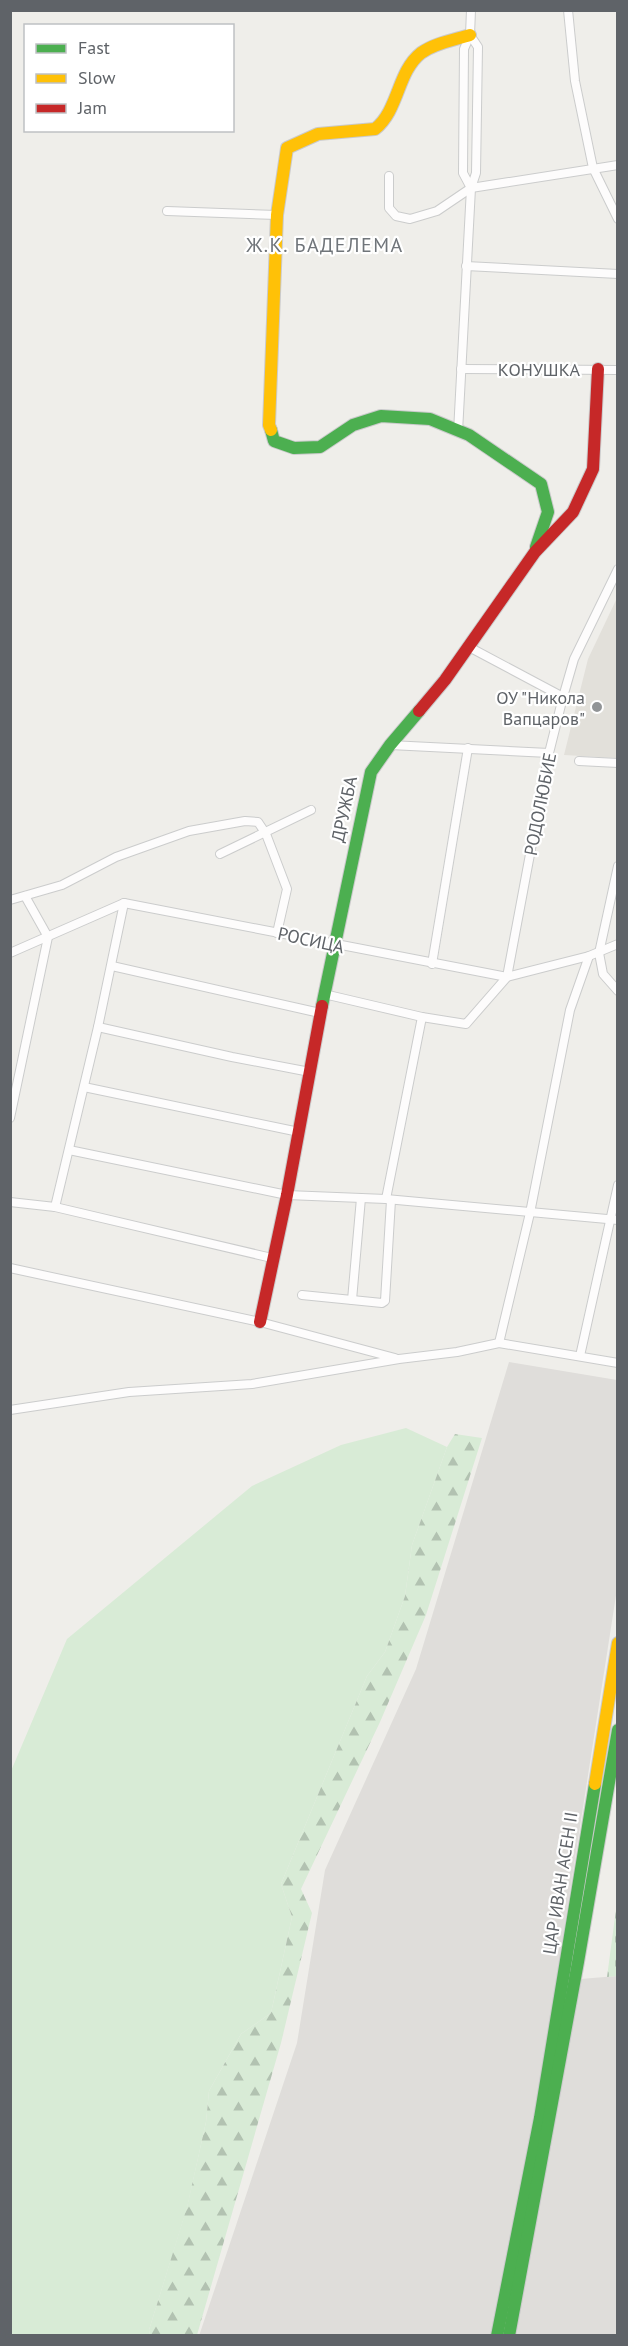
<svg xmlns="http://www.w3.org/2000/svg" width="628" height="2346" font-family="'PT Sans',sans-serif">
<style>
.industrial{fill:#dfddda}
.education{fill:#e2e0da}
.green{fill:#d8ebd6}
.forest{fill:url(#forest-firs)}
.cemetery{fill:url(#cemetery-stones)}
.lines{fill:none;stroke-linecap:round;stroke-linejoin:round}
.street-casing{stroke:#cbcccc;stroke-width:10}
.fast-casing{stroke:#cacacb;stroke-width:14}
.slow-casing{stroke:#cacacb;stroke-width:14}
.jam-casing{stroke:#cacacb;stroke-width:14}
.street{stroke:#fdfcfc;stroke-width:8}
.fast{stroke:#4caf50;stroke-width:12}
.slow{stroke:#ffc107;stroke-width:12}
.jam{stroke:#c62828;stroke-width:12}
.poi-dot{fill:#919496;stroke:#fff;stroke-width:2}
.labels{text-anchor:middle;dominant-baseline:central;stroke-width:4.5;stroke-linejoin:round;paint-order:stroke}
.street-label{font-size:18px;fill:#5f6368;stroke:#fff}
.poi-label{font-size:18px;fill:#5f6368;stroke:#fff;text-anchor:end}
.neighbourhood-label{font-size:20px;letter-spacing:1.5px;fill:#70757a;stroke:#fff}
</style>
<defs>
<pattern id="forest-firs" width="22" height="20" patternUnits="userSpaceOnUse" patternTransform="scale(1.5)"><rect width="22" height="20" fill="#d8ebd6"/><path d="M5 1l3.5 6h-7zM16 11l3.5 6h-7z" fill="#b2c2b1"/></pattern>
<pattern id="cemetery-stones" width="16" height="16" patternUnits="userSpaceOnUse" patternTransform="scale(1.5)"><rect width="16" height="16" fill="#d8ebd6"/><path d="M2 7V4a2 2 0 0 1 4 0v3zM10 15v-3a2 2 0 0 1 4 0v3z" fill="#b2c2b1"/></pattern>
</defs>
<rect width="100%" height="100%" fill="#efeeea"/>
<path class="industrial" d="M 509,1362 L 617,1380 L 617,1589 L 556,1981 L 617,1976 L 617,2335 L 199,2336 L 297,2043 L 325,1870 L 416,1669 Z"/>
<path class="education" d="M 617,598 L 617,758 L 564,755 L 588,659 Z"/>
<path class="green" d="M 406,1428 L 447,1447 L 412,1545 L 405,1596 L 385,1652 L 367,1676 L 281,1884 L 292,1917 L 271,2013 L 241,2034 L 209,2091 L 206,2122 L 187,2208 L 149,2330 L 150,2335 L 11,2336 L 11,1771 L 67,1639 L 252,1486 L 341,1445 Z"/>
<path class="forest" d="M 455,1434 L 482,1438 L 426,1615 L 380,1722 L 301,1889 L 312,1913 L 281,2043 L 197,2335 L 150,2335 L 149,2330 L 187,2207 L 206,2122 L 209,2091 L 241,2034 L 271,2013 L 292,1917 L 281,1884 L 367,1676 L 385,1652 L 405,1596 L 412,1545 L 447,1447 Z"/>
<path class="cemetery" d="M 617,1902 L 617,1976 L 607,1977 Z"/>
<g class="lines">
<defs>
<g id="street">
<path d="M 568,10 L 575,81 L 593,168 L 618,219"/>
<path d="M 389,176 L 389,208 L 396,216 L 410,219 L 437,211 L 471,188 L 618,165"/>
<path d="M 471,188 L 463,173 L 464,49 L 470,35 L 471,10"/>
<path d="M 167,211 L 277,215"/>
<path d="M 466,266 L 618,274"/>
<path d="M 461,369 L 618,370"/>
<path d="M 458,432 L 471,188 L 476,173 L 478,47 L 470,35"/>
<path d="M 469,647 L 563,697"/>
<path d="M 390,745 L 549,753"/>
<path d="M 579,761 L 618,763"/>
<path d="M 220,854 L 311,810"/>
<path d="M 618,866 L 599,953 L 603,974 L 618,991"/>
<path d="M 10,900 L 62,885 L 116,857 L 189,831 L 245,821 L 258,822 L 266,834 L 287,889 L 277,933"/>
<path d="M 10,953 L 124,903 L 507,977 L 589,956 L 618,944"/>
<path d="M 432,964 L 468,748"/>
<path d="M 112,966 L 320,1013"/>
<path d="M 324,994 L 422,1017 L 466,1024 L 507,977 L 549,753 L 563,697 L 574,659 L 618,569"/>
<path d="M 98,1027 L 232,1057 L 310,1072"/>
<path d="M 84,1087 L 299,1132"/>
<path d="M 10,1118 L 48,937 L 25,896"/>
<path d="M 69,1150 L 287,1195 L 386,1199 L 618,1220"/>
<path d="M 386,1199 L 422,1017"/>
<path d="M 10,1202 L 55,1207 L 272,1258"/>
<path d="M 55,1207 L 98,1027 L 124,903"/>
<path d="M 10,1268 L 260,1322 L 395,1358"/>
<path d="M 302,1295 L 382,1303 L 385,1301 L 391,1200"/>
<path d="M 352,1300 L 361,1198"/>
<path d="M 499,1343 L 530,1213 L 570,1010 L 589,956"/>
<path d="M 580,1356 L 618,1185"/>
<path d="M 10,1410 L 129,1392 L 252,1384 L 399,1359 L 457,1352 L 499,1343 L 618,1363"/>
</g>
<g id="fast">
<path d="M 271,430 L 274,441 L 294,448 L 320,447 L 353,425 L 381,416 L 430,419 L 469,435 L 541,484 L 548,512 L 536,547"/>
<path d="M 322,1006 L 371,772 L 390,745 L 419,711"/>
<path d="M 497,2336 L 540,2118 L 595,1784"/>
<path d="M 509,2336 L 578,1962 L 618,1730"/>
</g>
<g id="slow">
<path d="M 271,430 L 269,425 L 277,215 L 287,148 L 318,134 L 375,129 C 399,110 397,72 421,53 C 435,43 454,40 470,35"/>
<path d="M 595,1784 L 618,1643"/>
</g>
<g id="jam">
<path d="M 419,711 L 445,680 L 535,552 L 573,512 L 593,469 L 598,369"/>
<path d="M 260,1322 L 287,1195 L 322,1006"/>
</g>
</defs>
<use href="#street" class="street-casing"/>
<use href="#fast" class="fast-casing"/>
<use href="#slow" class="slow-casing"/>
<use href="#jam" class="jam-casing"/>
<use href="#street" class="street"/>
<use href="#fast" class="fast"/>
<use href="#slow" class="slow"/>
<use href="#jam" class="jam"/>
</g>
<circle class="poi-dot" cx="597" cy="707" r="6"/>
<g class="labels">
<g class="street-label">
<text x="539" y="369">КОНУШКА</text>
<text transform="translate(540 804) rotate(-79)">РОДОЛЮБИЕ</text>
<text transform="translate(344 809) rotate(-78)">ДРУЖБА</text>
<text transform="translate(311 940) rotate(12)">РОСИЦА</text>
<text transform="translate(560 1883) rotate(-81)">ЦАР ИВАН АСЕН II</text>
</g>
<g class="poi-label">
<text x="585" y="697">ОУ "Никола<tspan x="585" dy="21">Вапцаров"</tspan></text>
</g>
<g class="neighbourhood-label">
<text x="325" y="245">Ж.К. БАДЕЛЕМА</text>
</g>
</g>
<rect width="628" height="2346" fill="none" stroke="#5f6368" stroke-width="24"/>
<rect x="24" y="24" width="210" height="108" fill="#ffffff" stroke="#bfc1c3" stroke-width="1.5"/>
<rect x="36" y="44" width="30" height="9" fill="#4caf50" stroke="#bfc1c3" stroke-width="1.5"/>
<text x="78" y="54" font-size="18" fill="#5f6368">Fast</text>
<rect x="36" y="74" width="30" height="9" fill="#ffc107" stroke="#bfc1c3" stroke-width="1.5"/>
<text x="78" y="84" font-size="18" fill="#5f6368">Slow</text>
<rect x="36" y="104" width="30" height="9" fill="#c62828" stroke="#bfc1c3" stroke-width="1.5"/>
<text x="78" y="114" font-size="18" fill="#5f6368">Jam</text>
</svg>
